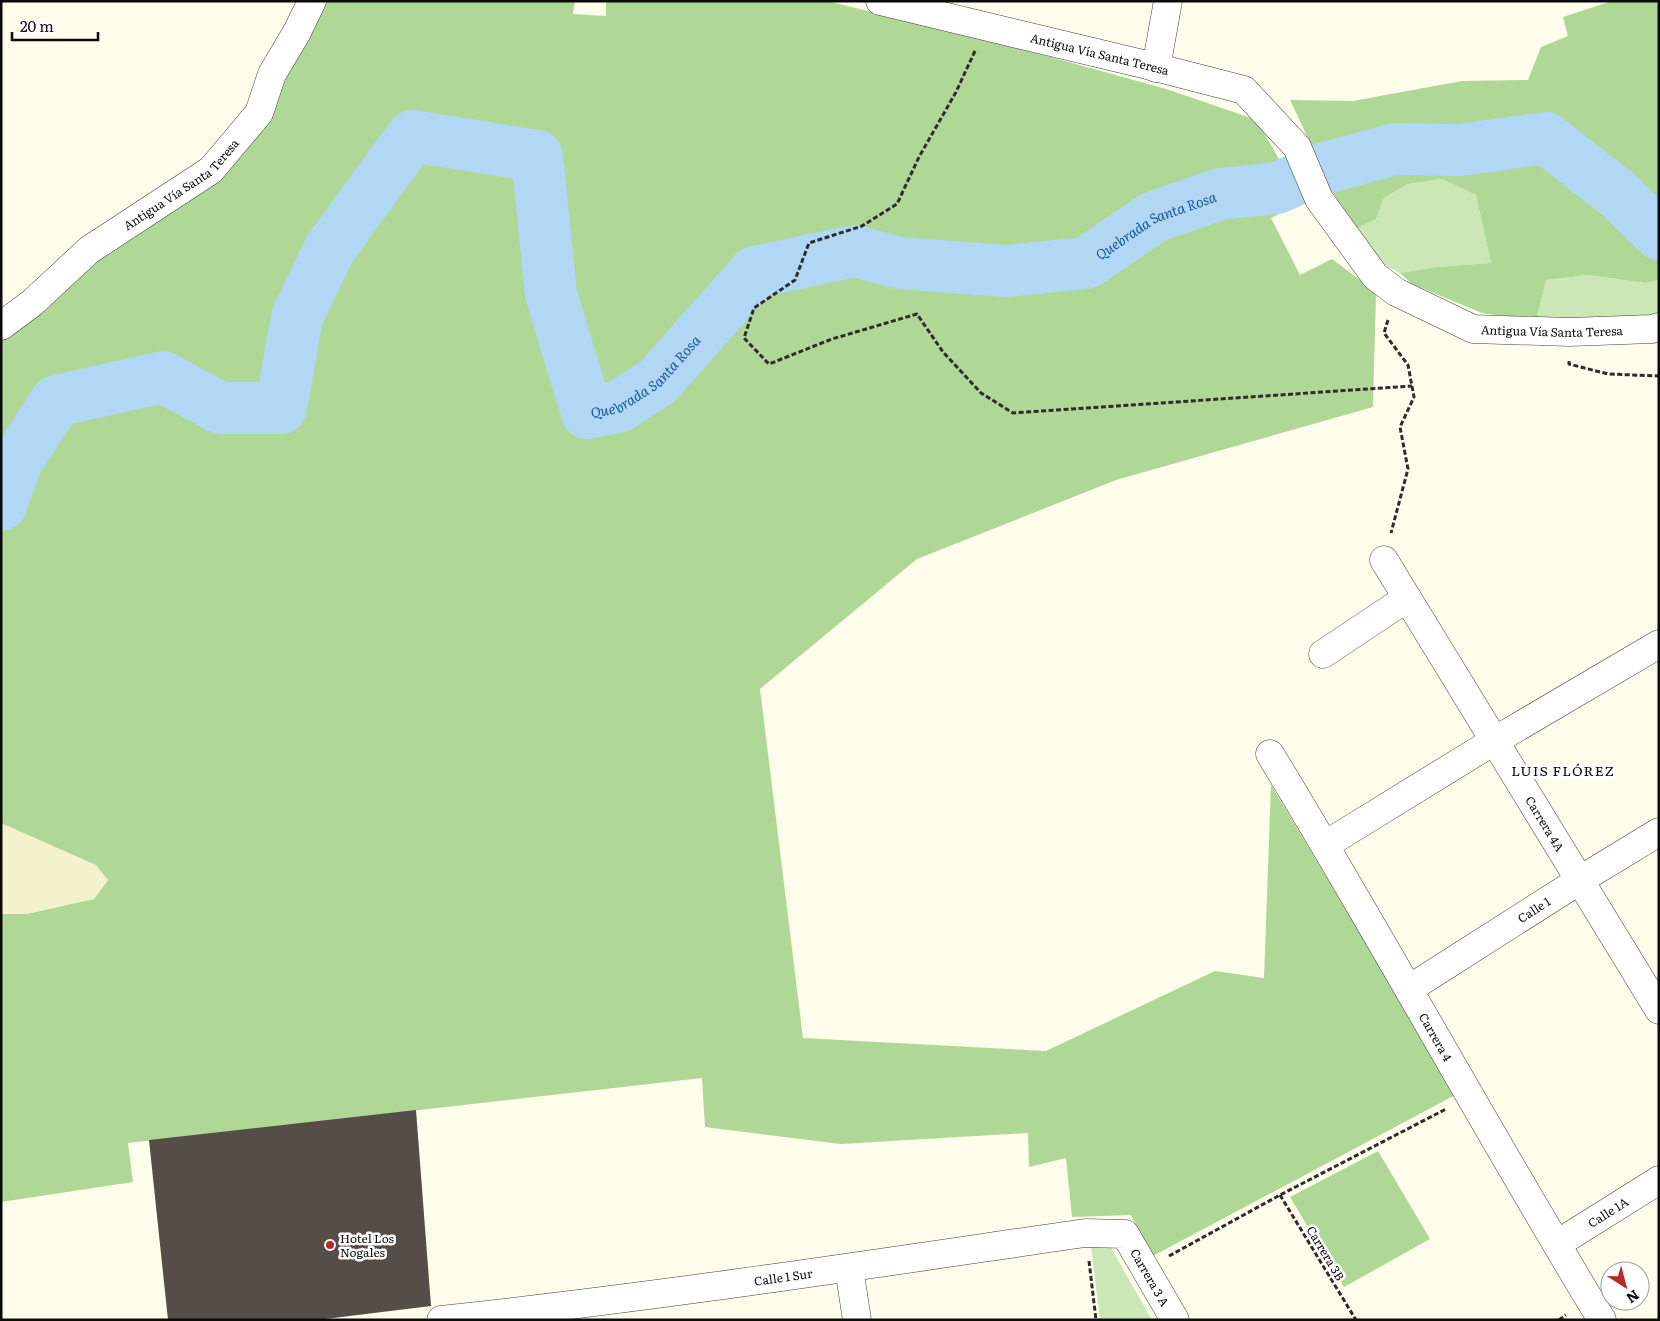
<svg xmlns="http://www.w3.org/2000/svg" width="1660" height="1321" font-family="Literata,serif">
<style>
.farmland{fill:#f3f2cc}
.green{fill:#cce7b6}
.forest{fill:#afd795}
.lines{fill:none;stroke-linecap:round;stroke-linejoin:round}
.river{stroke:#b1d7f4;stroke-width:52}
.building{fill:#544d48}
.minor-casing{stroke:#3e3e3e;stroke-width:29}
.path{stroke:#2d2d2d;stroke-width:3;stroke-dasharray:5 2.5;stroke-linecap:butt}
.minor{stroke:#fff;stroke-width:28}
.poi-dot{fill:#b72a28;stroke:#fff;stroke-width:2}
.labels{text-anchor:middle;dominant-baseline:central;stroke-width:5;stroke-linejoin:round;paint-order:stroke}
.street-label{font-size:12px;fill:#0b0b0b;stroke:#fff}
.poi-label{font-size:12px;fill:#0b0b0b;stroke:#fff;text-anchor:start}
.water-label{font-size:14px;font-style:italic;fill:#195999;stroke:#fff}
.neighbourhood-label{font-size:14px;letter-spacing:1px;fill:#0b0b0b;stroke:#fff}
</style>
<rect width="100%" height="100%" fill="#fefcea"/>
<path class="farmland" d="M 1,823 L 96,865 L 108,880 L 94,899 L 27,914 L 1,914 Z"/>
<g class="green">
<path d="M 1442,179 L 1476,195 L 1491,263 L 1437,267 L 1400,273 L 1380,263 L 1356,229 L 1376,219 L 1384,198 L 1408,184 Z"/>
<path d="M 1588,275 L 1645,283 L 1659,280 L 1659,321 L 1536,321 L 1546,280 Z"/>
<path d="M 1091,1245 L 1110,1246 L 1152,1320 L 1100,1320 Z"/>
</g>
<g class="forest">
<path d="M 320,1 L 575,1 L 573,14 L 606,16 L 606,1 L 827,1 L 1018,48 L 1166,89 L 1257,120 L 1303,202 L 1271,218 L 1300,275 L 1332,259 L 1376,292 L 1373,407 L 1116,480 L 917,559 L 760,689 L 803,1038 L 1046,1051 L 1215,971 L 1264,978 L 1271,785 L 1457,1094 L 1153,1256 L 1131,1215 L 1072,1217 L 1066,1158 L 1029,1167 L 1028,1133 L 841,1144 L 705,1127 L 702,1078 L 128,1143 L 133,1182 L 1,1202 L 1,914 L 27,914 L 94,899 L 108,880 L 96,865 L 1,823 L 1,332 L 162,211 L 221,173 Z"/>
<path d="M 1612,1 L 1659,1 L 1659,280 L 1645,283 L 1588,275 L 1546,280 L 1536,321 L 1482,313 L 1412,284 L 1400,273 L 1437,267 L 1491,263 L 1476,195 L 1442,179 L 1408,184 L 1384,198 L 1376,219 L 1356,229 L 1339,204 L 1290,100 L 1353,101 L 1462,81 L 1528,80 L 1541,47 L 1568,36 L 1563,17 Z"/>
<path d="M 1378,1151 L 1430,1239 L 1344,1287 L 1290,1197 Z"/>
</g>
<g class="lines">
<path class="river" id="s1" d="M 1,505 L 17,461 L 56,401 L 163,377 L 220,408 L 281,408 L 297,317 L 329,250 L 412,136 L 537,156 L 551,294 L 587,413 L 618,407 L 657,382 L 755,272 L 855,251 L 899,263 L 1006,271 L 1086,263 L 1154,217 L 1220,194 L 1277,188 L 1318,170 L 1395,149 L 1459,150 L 1546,138 L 1619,195 L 1659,234"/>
</g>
<path class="building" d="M 416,1110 L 431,1306 L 317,1320 L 168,1320 L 149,1140 Z"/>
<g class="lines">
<defs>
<g id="minor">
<path id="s2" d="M 880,1 L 1143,64 L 1244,90 L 1297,147 L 1319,199 L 1375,276 L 1396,292 L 1473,329 L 1570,332 L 1652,329 L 1659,327"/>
<path d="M 1156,68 L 1168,1"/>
<path id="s3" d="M 1,326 L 32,303 L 89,250 L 211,170 L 259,113 L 272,74 L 297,32 L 312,1"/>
<path id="s4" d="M 1384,560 L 1659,1010"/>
<path d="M 1323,654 L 1407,598"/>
<path id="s5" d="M 1270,754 C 1384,941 1488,1133 1602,1320"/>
<path d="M 1325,845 L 1494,741 L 1659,644"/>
<path id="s6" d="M 1409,989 L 1580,880 L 1659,832"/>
<path id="s7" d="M 1557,1244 L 1659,1180"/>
<path d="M 849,1268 L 857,1320"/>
<path id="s8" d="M 441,1320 C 657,1297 871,1264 1085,1233 L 1125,1234 L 1175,1320"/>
</g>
</defs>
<use href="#minor" class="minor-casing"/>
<g class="path">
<path d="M 975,51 L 956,92 L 919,157 L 897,204 L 862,226 L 809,243 L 795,280 L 754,308 L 744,338 L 769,364 L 832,339 L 917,314 L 943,352 L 981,393 L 1013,413 L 1412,386"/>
<path d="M 1388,320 L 1384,333 L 1408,365 L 1414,397 L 1400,427 L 1408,469 L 1391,533"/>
<path d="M 1569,361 L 1569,364 L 1608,374 L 1659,376"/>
<path d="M 1280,1195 L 1356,1320"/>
<path d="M 1169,1256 L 1280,1195 L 1446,1109"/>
<path d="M 1089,1261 L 1096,1320"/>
<path d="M 1559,1320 L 1566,1315"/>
</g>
<use href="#minor" class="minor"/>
</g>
<circle class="poi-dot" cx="330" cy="1245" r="5"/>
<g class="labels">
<g class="street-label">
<text stroke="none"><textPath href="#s2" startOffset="226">Antigua Vía Santa Teresa</textPath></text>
<text stroke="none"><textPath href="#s3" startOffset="230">Antigua Vía Santa Teresa</textPath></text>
<text stroke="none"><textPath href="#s2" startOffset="795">Antigua Vía Santa Teresa</textPath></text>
<text stroke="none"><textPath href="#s4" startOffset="309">Carrera 4A</textPath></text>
<text stroke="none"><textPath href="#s6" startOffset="148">Calle 1</textPath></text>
<text stroke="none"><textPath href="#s5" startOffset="328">Carrera 4</textPath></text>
<text stroke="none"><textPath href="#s7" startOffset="60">Calle 1A</textPath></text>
<text transform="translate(1326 1253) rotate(59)">Carrera 3B</text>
<text stroke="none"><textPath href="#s8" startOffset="345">Calle 1 Sur</textPath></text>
<text stroke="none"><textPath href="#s8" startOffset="740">Carrera 3 A</textPath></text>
</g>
<g class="poi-label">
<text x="340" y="1238">Hotel Los<tspan x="340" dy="14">Nogales</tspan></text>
</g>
<g class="water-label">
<text stroke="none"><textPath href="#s1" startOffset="1692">Quebrada Santa Rosa</textPath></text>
<text stroke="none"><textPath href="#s1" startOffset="1122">Quebrada Santa Rosa</textPath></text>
</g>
<g class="neighbourhood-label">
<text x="1563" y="770">LUIS FLÓREZ</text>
</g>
</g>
<rect width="1660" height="1321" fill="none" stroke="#0b0b0b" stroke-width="5"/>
<g transform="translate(1625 1286) rotate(144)"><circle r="24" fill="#ffffff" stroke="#9d9d9d"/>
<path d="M0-4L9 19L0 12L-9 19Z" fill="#b72a28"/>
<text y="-8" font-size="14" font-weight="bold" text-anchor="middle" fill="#0b0b0b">N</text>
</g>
<path d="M12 32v8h86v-8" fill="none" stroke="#0b0b0b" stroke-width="2.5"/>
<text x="20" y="32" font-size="15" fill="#0b0b0b" stroke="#ffffff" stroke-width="4" paint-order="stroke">20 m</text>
</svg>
